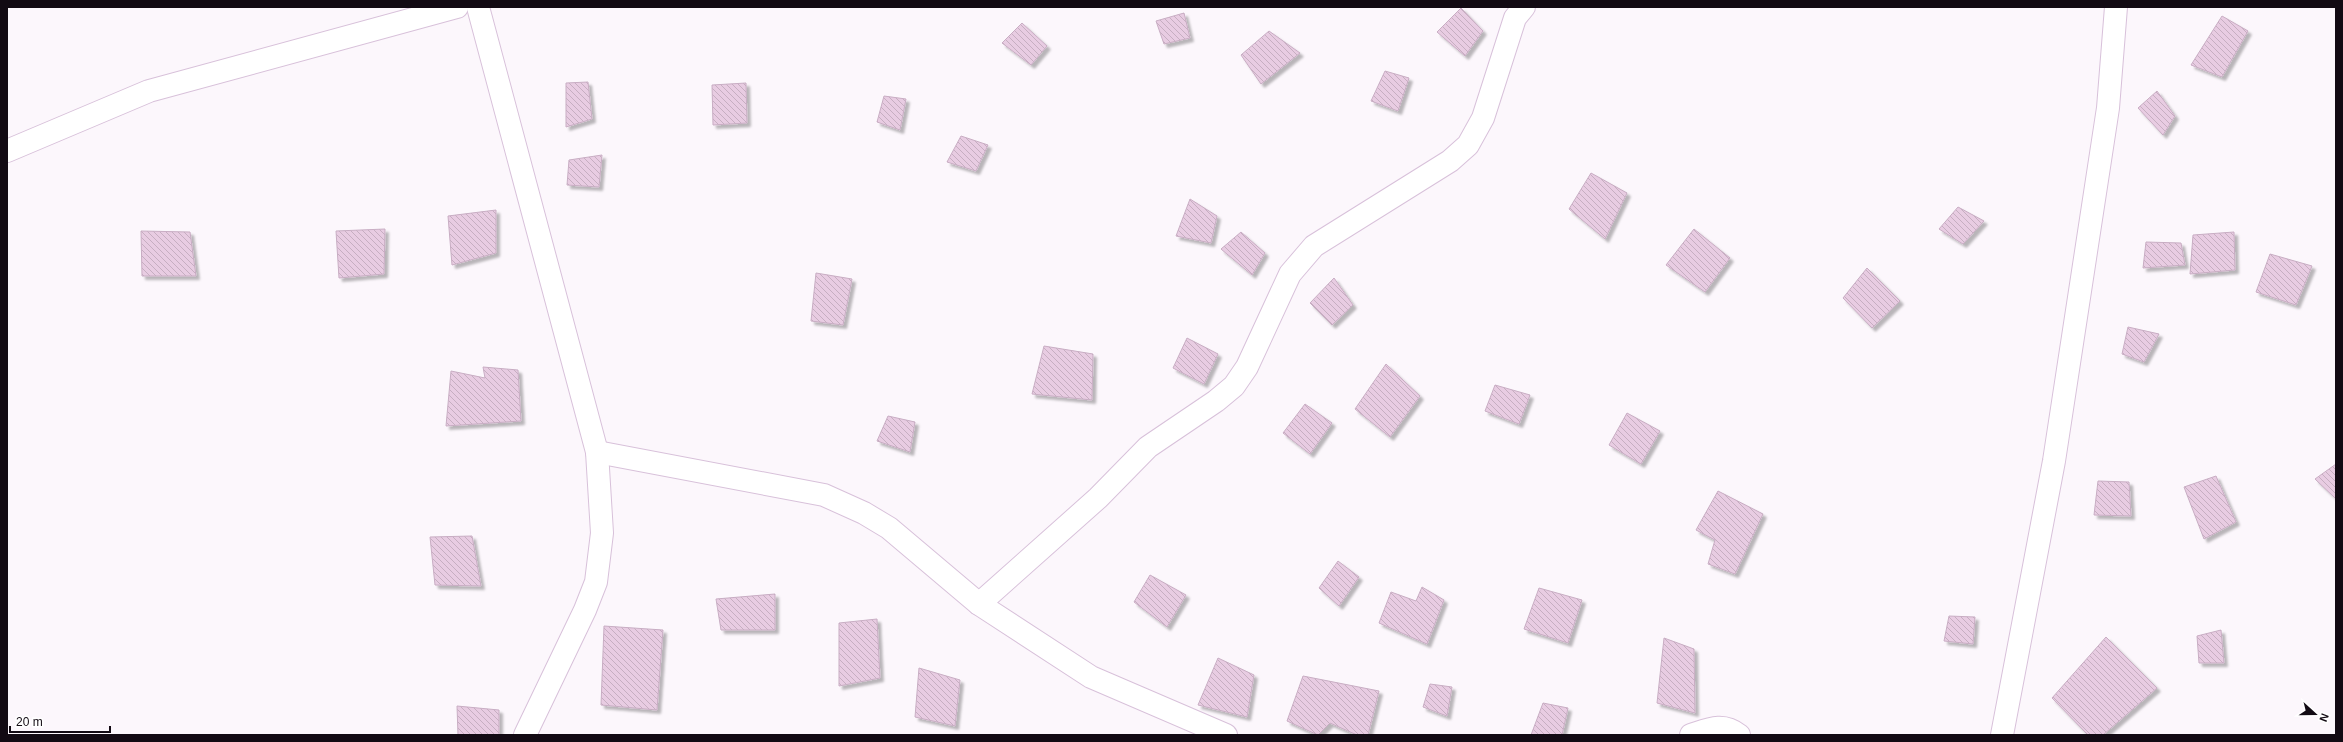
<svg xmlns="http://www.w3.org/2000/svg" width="2343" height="742" font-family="Arial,sans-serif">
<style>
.building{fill:url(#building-back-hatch);stroke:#c8adc3;filter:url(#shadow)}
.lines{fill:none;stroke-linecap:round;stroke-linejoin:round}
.street-casing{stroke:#d8c1da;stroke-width:24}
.street{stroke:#fff;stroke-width:22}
</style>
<defs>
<pattern id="building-back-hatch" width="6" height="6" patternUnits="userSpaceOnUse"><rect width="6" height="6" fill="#e8cce2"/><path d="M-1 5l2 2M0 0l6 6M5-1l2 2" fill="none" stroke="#c6aec1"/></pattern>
<filter id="shadow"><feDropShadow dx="3.5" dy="3.5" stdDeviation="1" flood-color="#0004"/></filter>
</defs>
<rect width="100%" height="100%" fill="#fcf7fc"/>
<g class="building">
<path d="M 1461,8 L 1483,31 L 1465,56 L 1437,32 Z"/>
<path d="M 1184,13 L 1190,38 L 1164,44 L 1156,21 Z"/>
<path d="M 2222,16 L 2248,31 L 2222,77 L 2191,65 Z"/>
<path d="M 1022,23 L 1047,46 L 1031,65 L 1002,43 Z"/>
<path d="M 1269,31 L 1300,53 L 1261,84 L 1241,55 Z"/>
<path d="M 1385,71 L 1409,78 L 1398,111 L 1371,101 Z"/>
<path d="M 588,82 L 592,119 L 566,127 L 566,83 Z"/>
<path d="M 746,83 L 747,123 L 713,125 L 712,85 Z"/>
<path d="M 2157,91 L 2175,116 L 2163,135 L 2138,108 Z"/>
<path d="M 884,96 L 906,99 L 900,130 L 877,122 Z"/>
<path d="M 961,136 L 988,145 L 976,171 L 947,162 Z"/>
<path d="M 602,155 L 599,187 L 567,185 L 569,160 Z"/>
<path d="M 1591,173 L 1627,193 L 1605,239 L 1569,209 Z"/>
<path d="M 1190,199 L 1217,216 L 1211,243 L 1176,236 Z"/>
<path d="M 1958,207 L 1984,221 L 1963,244 L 1939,229 Z"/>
<path d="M 496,210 L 496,253 L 452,265 L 448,216 Z"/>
<path d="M 385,229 L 384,274 L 339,278 L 336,231 Z"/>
<path d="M 1694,229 L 1730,258 L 1705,292 L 1666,265 Z"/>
<path d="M 141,231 L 190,232 L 196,276 L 142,276 Z"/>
<path d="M 1241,232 L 1265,253 L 1252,275 L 1221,249 Z"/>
<path d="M 2234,232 L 2235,270 L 2190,274 L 2193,235 Z"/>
<path d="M 2146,242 L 2181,243 L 2185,265 L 2143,268 Z"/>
<path d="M 2270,254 L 2312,266 L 2296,305 L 2256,292 Z"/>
<path d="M 1867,268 L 1900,301 L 1872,328 L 1843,298 Z"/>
<path d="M 816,273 L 852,279 L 843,325 L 811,321 Z"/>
<path d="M 1334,278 L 1353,305 L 1332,325 L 1310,303 Z"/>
<path d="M 2128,327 L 2159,334 L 2144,362 L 2122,354 Z"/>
<path d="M 1187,338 L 1218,354 L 1204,384 L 1173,368 Z"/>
<path d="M 1044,346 L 1093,354 L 1092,400 L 1032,394 Z"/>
<path d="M 1386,364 L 1420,396 L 1390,437 L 1355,409 Z"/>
<path d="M 483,367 L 518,370 L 521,421 L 446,426 L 451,371 L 485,378 Z"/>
<path d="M 1495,385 L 1530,395 L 1519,424 L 1485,411 Z"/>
<path d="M 1305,404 L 1332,423 L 1310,454 L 1283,433 Z"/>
<path d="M 1627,413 L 1660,431 L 1641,464 L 1609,445 Z"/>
<path d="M 888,416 L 915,422 L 910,452 L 877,441 Z"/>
<path d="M 2336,464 L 2336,499 L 2315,479 Z"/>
<path d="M 2216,476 L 2236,522 L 2204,539 L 2184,487 Z"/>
<path d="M 2098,481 L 2129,482 L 2131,516 L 2094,515 Z"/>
<path d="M 1718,491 L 1763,514 L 1735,574 L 1708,564 L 1715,540 L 1696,530 Z"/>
<path d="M 472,536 L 481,586 L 435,585 L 430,537 Z"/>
<path d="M 1338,561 L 1359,577 L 1339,606 L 1319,588 Z"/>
<path d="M 1150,575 L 1186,595 L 1167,627 L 1134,602 Z"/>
<path d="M 1422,587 L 1444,600 L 1427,644 L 1379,623 L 1391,592 L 1416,601 Z"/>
<path d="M 1539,588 L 1582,600 L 1568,643 L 1524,629 Z"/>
<path d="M 775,594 L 775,630 L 721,630 L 716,599 Z"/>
<path d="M 1949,616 L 1975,617 L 1973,644 L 1944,641 Z"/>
<path d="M 877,619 L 880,678 L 839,686 L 839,623 Z"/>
<path d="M 604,626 L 663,630 L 657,710 L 601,705 Z"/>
<path d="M 2221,630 L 2224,663 L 2199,663 L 2197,636 Z"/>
<path d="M 2106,637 L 2157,688 L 2103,735 L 2088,735 L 2052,698 Z"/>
<path d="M 1664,638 L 1694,649 L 1695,713 L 1657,703 Z"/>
<path d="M 1218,658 L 1254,675 L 1247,717 L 1198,705 Z"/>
<path d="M 919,668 L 960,680 L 955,726 L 915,717 Z"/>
<path d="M 1303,676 L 1379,691 L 1368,735 L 1357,735 L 1330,723 L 1318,735 L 1287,721 Z"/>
<path d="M 1430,684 L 1452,687 L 1447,716 L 1423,707 Z"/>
<path d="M 1543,703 L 1568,708 L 1562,735 L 1531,735 Z"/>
<path d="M 457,706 L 499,710 L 499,735 L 458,735 Z"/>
</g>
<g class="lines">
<defs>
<g id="street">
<path d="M 478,7 L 597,452 L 602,533 L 596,582 L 585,610 L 525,735"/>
<path d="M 7,151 L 149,91 L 457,7"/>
<path d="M 597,452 L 824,495 L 864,513 L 889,528 L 979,604 L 1091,677 L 1226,735"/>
<path d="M 979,604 L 1098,498 L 1148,447 L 1216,401 L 1234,386 L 1247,367 L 1290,274 L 1314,246 L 1450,161 L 1468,145 L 1483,118 L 1515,18 L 1524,7"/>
<path d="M 1691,735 C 1709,729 1723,722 1739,735"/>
<path d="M 2002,735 L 2054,461 L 2108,108 L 2116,7"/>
</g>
</defs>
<use href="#street" class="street-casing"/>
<use href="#street" class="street"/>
</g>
<rect width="2343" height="742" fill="none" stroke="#120a13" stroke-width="16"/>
<g transform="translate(2315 714) rotate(111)" stroke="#ffffff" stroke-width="3" paint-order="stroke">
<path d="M0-3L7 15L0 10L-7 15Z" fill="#120a13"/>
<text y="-6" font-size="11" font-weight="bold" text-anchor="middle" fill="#120a13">N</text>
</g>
<path d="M10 726v6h100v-6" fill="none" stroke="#120a13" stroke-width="2"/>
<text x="16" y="726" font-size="12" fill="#120a13" stroke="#ffffff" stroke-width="3" paint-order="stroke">20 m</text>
</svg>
